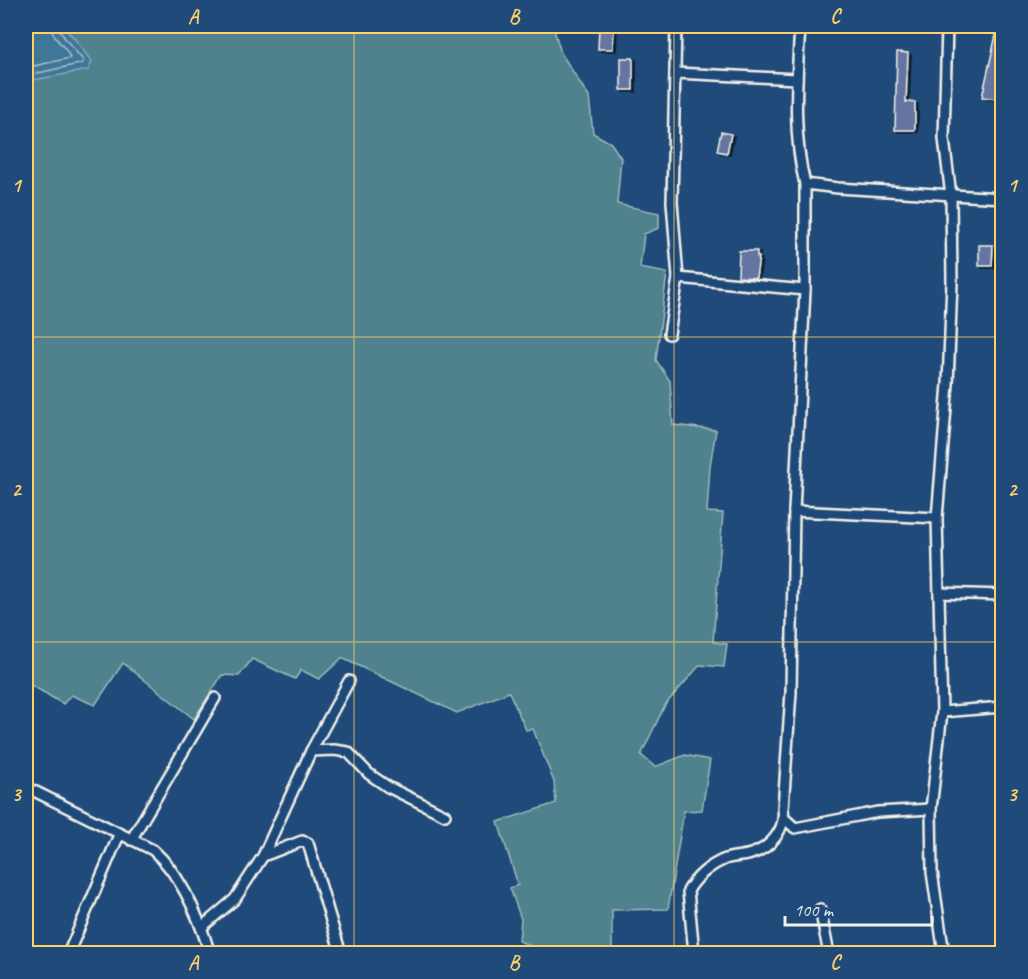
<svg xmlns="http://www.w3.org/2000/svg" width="1028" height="979" font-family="Caveat,sans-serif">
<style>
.green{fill:#50828d;stroke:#a2baba;stroke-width:1.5}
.water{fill:#3f7799;stroke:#87a8b9;stroke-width:1.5}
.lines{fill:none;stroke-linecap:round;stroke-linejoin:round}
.shore{stroke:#acc0c8;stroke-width:1.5}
.building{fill:#6574a2;stroke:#f4f1e8;stroke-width:1.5;filter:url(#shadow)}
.minor-casing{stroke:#f4f1e8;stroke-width:14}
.minor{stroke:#1f4a7a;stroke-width:9}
.grid{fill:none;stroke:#ffd166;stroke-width:1.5;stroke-opacity:0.55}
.neatline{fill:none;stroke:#ffd166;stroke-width:2}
.grid-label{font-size:20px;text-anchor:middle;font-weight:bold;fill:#ffd166}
</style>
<defs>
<filter id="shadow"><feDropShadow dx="3" dy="2" stdDeviation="0" flood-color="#0009"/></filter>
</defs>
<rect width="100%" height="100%" fill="#1f4a7a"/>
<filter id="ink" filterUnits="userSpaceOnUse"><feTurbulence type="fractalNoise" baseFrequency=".0167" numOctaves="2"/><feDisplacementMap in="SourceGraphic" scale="12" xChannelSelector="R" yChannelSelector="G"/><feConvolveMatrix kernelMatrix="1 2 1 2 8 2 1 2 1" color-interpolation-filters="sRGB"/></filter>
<g filter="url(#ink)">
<path class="green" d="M 62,26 L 553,26 L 561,53 L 589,97 L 593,133 L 611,143 L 621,158 L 617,204 L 659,213 L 659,228 L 644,234 L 640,268 L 667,273 L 656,360 L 670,381 L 673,425 L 716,430 L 710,466 L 707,512 L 723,513 L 713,642 L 727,644 L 724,667 L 700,665 L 665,705 L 641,755 L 655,767 L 685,755 L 710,760 L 702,810 L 684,811 L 668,909 L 612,910 L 612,953 L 548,953 L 519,941 L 521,919 L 510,888 L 518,885 L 498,822 L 556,803 L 554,782 L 533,729 L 526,730 L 509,692 L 457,713 L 342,658 L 319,679 L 301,670 L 295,679 L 252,659 L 239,676 L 222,675 L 194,719 L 123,663 L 95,705 L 71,695 L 63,704 L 26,682 L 26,78 L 33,80 L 75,39 Z"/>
<path class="water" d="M 26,26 L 62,26 L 75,39 L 92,62 L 88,70 L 33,80 L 26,78 Z"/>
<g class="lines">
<g class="shore">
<path d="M 26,65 L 34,66 L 70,58 C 67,46 52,40 51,26"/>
<path d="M 26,73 L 34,74 L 83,63 L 83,60 C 76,51 60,35 58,26"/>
</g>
</g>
<g class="building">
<path d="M 599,26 L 614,26 L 613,49 L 598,49 Z"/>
<path d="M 998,26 L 1002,26 L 1002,100 L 982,97 Z"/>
<path d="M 897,52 L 908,53 L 906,102 L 915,102 L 915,130 L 895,130 Z"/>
<rect x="621" y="58" width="12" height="32"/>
<path d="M 721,132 L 731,134 L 727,153 L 717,151 Z"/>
<path d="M 979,245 L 993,245 L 992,266 L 979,266 Z"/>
<path d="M 739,251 L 757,251 L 757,257 L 759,257 L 756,278 L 738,277 Z"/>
</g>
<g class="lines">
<defs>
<g id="minor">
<path d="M 800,26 C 797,79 792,132 805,184 L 838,188 L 1002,198"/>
<path d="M 675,73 L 797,79"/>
<path d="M 678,278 L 805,290"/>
<path d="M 669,334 L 678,278 L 672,202 L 676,26"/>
<path d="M 794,511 L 937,518"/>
<path d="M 939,593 L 1002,595"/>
<path d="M 942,712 L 1002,707"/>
<path d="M 311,751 L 334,750 L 348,752 L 369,774 L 388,787 L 445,815"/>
<path d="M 26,787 L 153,850 C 182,876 199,917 210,954"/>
<path d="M 785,819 L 795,828 L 878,812 L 931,809"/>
<path d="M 131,840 L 215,698"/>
<path d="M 263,856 L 302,841 L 308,843 L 341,954"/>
<path d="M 820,909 L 829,954"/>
<path d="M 202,927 L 235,899 L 263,856 L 311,751 L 349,681"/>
<path d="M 694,953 L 688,891 C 695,878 709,866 723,860 C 731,856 742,857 751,854 C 771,848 786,829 783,809 L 791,692 L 794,511 L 805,290 L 805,184"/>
<path d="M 68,954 L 119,835"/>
<path d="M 944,954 L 932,872 L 931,809 L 942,712 L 937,518 L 948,384 L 952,282 L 951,196 L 944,139 L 947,26"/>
</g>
</defs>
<use href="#minor" class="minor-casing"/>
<use href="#minor" class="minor"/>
</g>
</g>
<path class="grid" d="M 354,26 L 354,954M 674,26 L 674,954M 26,337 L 1002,337M 26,642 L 1002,642"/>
<rect width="1028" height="979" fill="none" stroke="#1f4a7a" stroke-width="66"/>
<path d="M785 916v9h147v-9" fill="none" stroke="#f4f1e8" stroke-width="3"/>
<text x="794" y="916" font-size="18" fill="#f4f1e8" stroke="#1f4a7a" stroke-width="4.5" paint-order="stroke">100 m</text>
<rect x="33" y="33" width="962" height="913" class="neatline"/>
<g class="grid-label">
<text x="193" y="23">A</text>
<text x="514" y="23">B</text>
<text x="835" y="23">C</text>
<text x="16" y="192">1</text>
<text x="1012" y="192">1</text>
<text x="16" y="496">2</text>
<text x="1012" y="496">2</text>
<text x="16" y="801">3</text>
<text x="1012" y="801">3</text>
<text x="193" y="969">A</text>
<text x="514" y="969">B</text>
<text x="835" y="969">C</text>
</g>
</svg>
